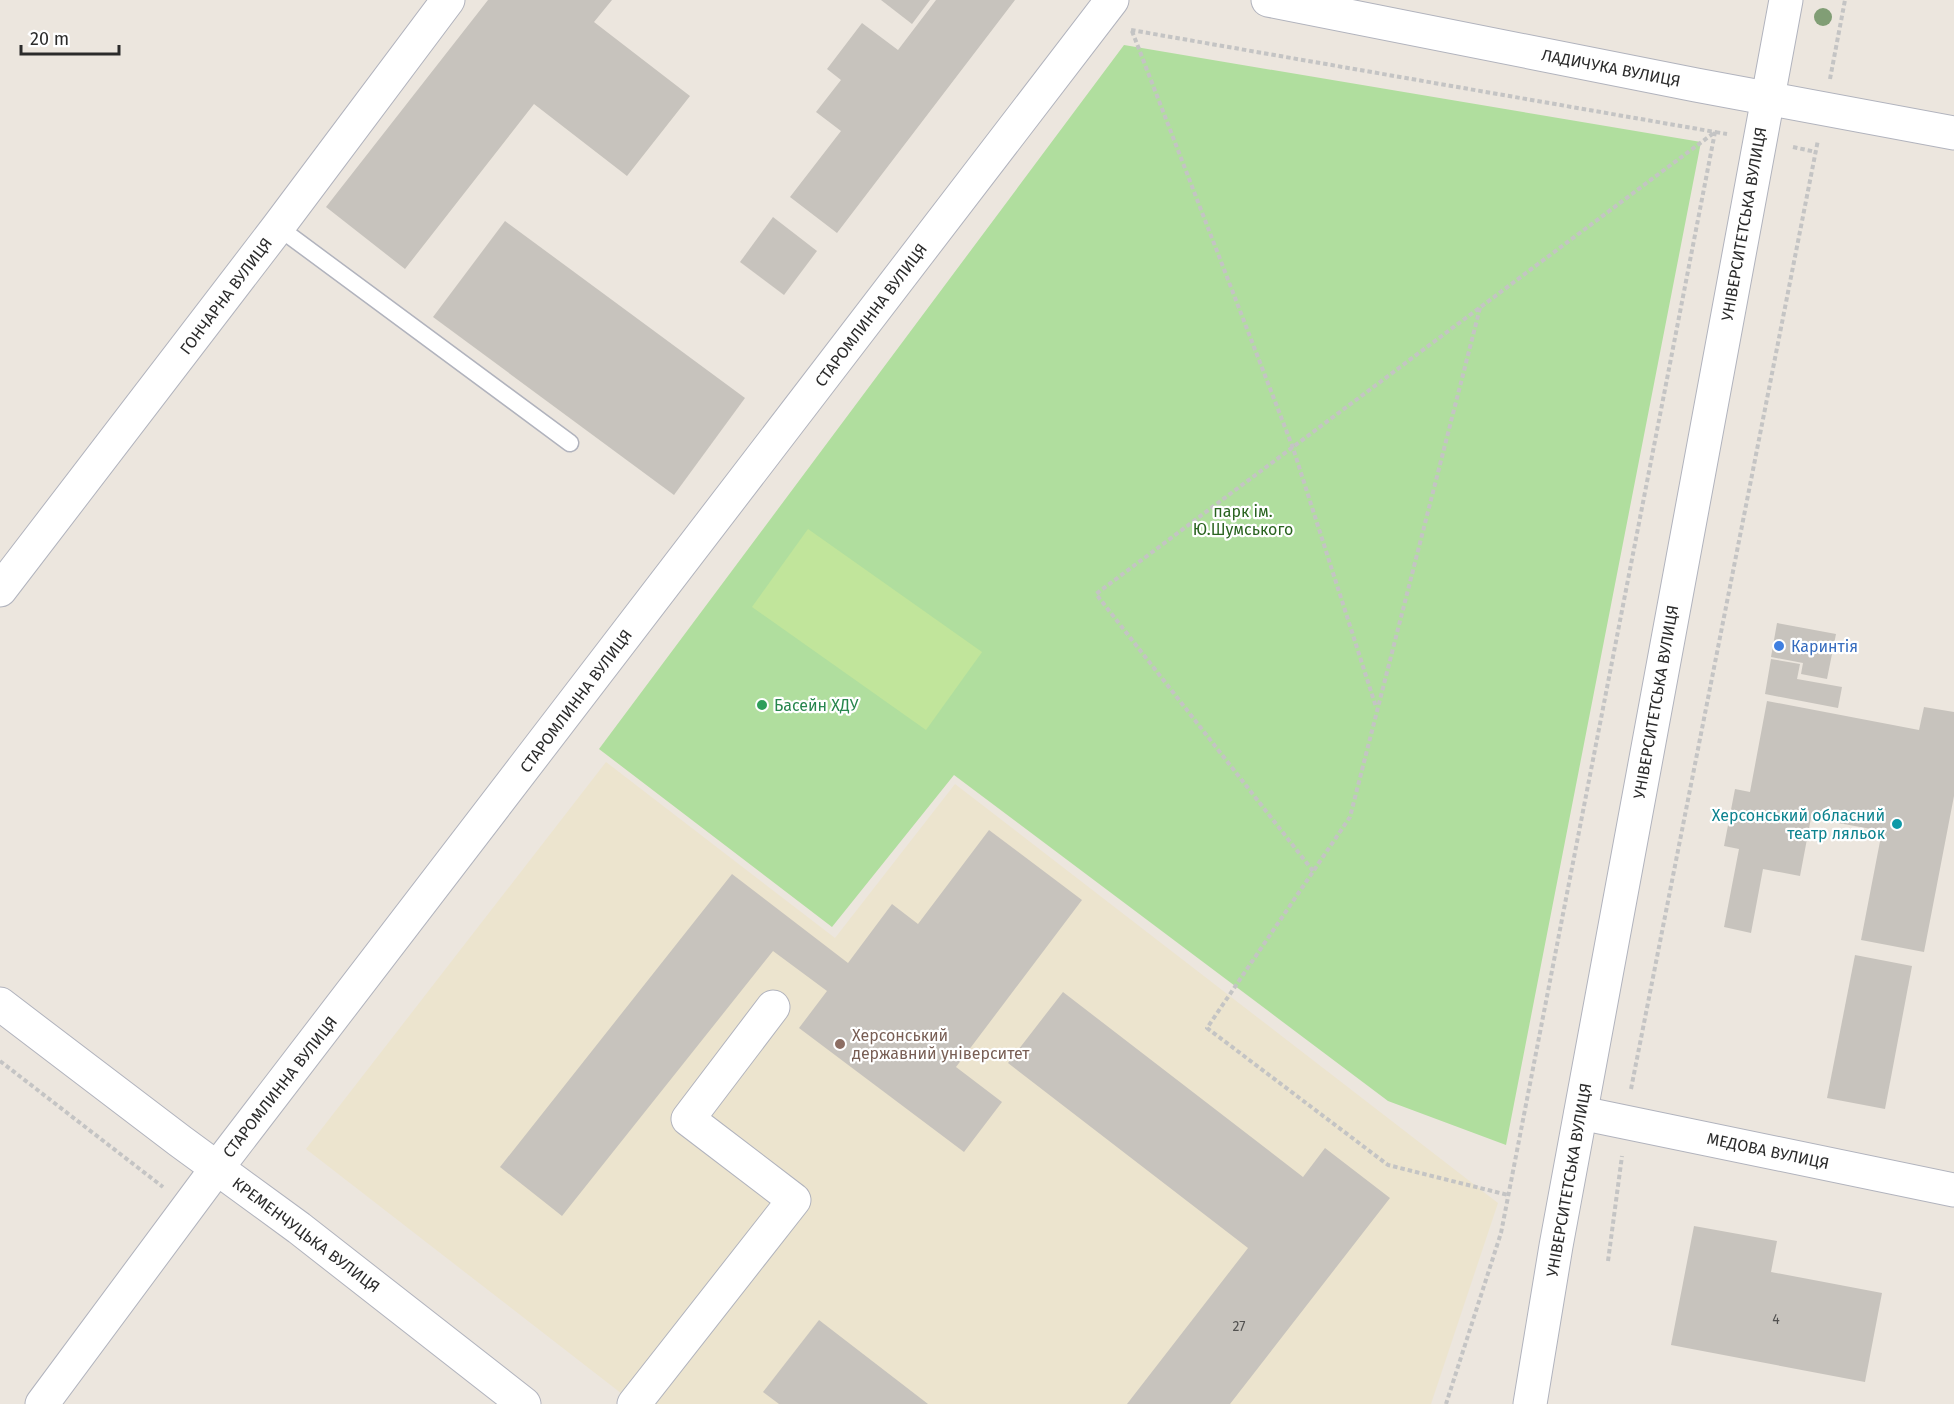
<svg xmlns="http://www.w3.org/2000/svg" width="1954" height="1404" font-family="'Fira Sans',sans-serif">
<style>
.education{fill:#ece4ce}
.green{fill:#b0de9e}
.pitch{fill:#c1e59b}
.building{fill:#c7c3bd}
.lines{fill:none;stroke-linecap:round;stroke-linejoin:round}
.service-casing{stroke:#b1b3bd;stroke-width:19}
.minor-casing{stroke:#b1b3bd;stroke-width:35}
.tertiary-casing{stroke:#b1b3bd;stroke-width:35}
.path{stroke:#c4c4c4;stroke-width:4;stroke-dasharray:4.5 3;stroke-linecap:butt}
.service{stroke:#fff;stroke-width:16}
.minor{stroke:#fff;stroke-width:33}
.tertiary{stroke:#fff;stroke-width:33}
.tree{fill:#819e75}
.shop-dot{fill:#3f7fe0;stroke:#fff;stroke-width:2}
.leisure-dot{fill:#2e9e5b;stroke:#fff;stroke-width:2}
.culture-dot{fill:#0f9aa8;stroke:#fff;stroke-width:2}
.education-dot{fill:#8d6e63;stroke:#fff;stroke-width:2}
.labels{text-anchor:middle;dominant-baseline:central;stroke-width:4.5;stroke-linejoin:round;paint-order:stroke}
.number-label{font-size:14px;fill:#525150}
.street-label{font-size:16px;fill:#2b2b2b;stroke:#fff}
.park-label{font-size:16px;fill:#29631f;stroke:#fff}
.shop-label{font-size:16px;fill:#366cbe;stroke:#fff;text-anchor:start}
.leisure-label{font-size:16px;fill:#27864d;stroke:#fff;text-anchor:start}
.culture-label{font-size:16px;fill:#0d838f;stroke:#fff;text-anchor:end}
.education-label{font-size:16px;fill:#785e54;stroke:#fff;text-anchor:start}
</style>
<rect width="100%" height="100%" fill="#ece6de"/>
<path class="education" d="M 606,762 L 835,938 L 955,784 L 1498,1203 L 1431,1404 L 635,1404 L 306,1149 Z"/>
<path class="green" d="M 1124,45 L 1701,142 L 1506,1145 L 1388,1101 L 954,775 L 832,927 L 599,749 Z"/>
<path class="pitch" d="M 808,529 L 982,652 L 926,730 L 752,607 Z"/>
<g class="building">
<path d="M 488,0 L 612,0 L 594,22 L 690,96 L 627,176 L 534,104 L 405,269 L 326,207 Z"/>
<path d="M 881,0 L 930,0 L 912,24 Z"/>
<path d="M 936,0 L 1015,0 L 837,233 L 790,197 L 841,131 L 816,112 L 841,80 L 827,69 L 862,23 L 898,50 Z"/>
<path d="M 773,217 L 817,251 L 784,295 L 740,262 Z"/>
<path d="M 505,221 L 745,398 L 674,495 L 433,317 Z"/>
<path d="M 1777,623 L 1836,634 L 1827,679 L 1801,674 L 1803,663 L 1771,657 Z"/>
<path d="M 1771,659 L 1800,664 L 1797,679 L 1842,687 L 1838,708 L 1765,694 Z"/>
<path d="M 1767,701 L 1919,730 L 1924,707 L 1954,712 L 1954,796 L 1924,952 L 1861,940 L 1882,831 L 1811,818 L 1800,876 L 1763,869 L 1751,933 L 1724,927 L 1739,849 L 1724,846 L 1735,789 L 1750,792 Z"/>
<path d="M 989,830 L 1082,900 L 956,1067 L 1002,1102 L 964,1152 L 799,1028 L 827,991 L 773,951 L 562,1216 L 500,1167 L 732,874 L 848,963 L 892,904 L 918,924 Z"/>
<path d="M 1855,955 L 1912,966 L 1885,1109 L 1827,1098 Z"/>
<path d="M 1063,992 L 1303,1177 L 1325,1148 L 1390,1198 L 1230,1404 L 1127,1404 L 1248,1248 L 1008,1063 Z"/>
<path d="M 1694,1226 L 1777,1241 L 1771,1272 L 1882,1293 L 1865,1382 L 1671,1345 Z"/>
<path d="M 819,1320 L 928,1404 L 779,1404 L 763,1392 Z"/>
</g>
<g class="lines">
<defs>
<path id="service" d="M 278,227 L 570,443"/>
<g id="minor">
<path d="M 0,590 L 278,227 L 448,0"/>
<path d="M 0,1004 L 180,1141 L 299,1228 L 524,1404"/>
<path d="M 1581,1113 L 1954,1190"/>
<path d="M 634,1404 L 794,1200 L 688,1119 L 773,1007"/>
<path d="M 1530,1404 L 1556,1246 L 1786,0"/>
</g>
<g id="tertiary">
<path d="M 1268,0 L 1696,85 L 1954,133"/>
<path d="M 42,1404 L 217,1168 L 1112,0"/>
</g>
</defs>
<use href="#service" class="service-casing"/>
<use href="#minor" class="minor-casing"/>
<use href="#tertiary" class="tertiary-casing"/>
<g class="path">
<path d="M 1131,30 L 1715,132 L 1501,1233 L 1446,1404"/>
<path d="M 1132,31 L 1293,448 L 1376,707"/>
<path d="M 1830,79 L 1845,0"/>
<path d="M 1793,147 L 1816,152"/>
<path d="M 1480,308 L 1350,817 L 1207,1028 L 1388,1165 L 1508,1195"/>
<path d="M 1313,871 L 1096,594 L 1715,132 L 1727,134"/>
<path d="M 0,1061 L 163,1187"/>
<path d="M 1631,1089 L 1818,140"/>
<path d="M 1608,1261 L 1622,1156"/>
</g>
<use href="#service" class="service"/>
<use href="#minor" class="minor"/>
<use href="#tertiary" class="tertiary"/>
</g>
<circle class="tree" cx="1823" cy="17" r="9"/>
<circle class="shop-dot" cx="1779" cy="646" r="6"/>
<circle class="leisure-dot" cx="762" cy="705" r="6"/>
<circle class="culture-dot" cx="1897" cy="824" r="6"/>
<circle class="education-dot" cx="840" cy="1044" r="6"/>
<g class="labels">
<g class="number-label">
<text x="1776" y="1319">4</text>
<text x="1239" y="1326">27</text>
</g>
<g class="street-label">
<text transform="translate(1611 68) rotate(11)">ЛАДИЧУКА ВУЛИЦЯ</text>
<text transform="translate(1744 224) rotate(-80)">УНІВЕРСИТЕТСЬКА ВУЛИЦЯ</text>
<text transform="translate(226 296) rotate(-53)">ГОНЧАРНА ВУЛИЦЯ</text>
<text transform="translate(871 315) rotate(-53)">СТАРОМЛИННА ВУЛИЦЯ</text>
<text transform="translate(576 701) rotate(-53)">СТАРОМЛИННА ВУЛИЦЯ</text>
<text transform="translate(1656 702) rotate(-80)">УНІВЕРСИТЕТСЬКА ВУЛИЦЯ</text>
<text transform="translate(280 1087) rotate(-52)">СТАРОМЛИННА ВУЛИЦЯ</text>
<text transform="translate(1768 1151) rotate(12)">МЕДОВА ВУЛИЦЯ</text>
<text transform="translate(1569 1180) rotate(-80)">УНІВЕРСИТЕТСЬКА ВУЛИЦЯ</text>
<text transform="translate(306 1235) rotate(37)">КРЕМЕНЧУЦЬКА ВУЛИЦЯ</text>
</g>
<g class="park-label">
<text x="1243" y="511">парк ім.<tspan x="1243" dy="18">Ю.Шумського</tspan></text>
</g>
<g class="shop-label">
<text x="1791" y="646">Каринтія</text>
</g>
<g class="leisure-label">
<text x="774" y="705">Басейн ХДУ</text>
</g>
<g class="culture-label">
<text x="1885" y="815">Херсонський обласний<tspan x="1885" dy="18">театр ляльок</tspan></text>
</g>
<g class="education-label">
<text x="852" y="1035">Херсонський<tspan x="852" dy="18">державний університет</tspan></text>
</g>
</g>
<path d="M21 45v9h98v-9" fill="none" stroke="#2b2b2b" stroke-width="3"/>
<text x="30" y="45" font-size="18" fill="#2b2b2b" stroke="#ffffff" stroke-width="4.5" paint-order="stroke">20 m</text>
</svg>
